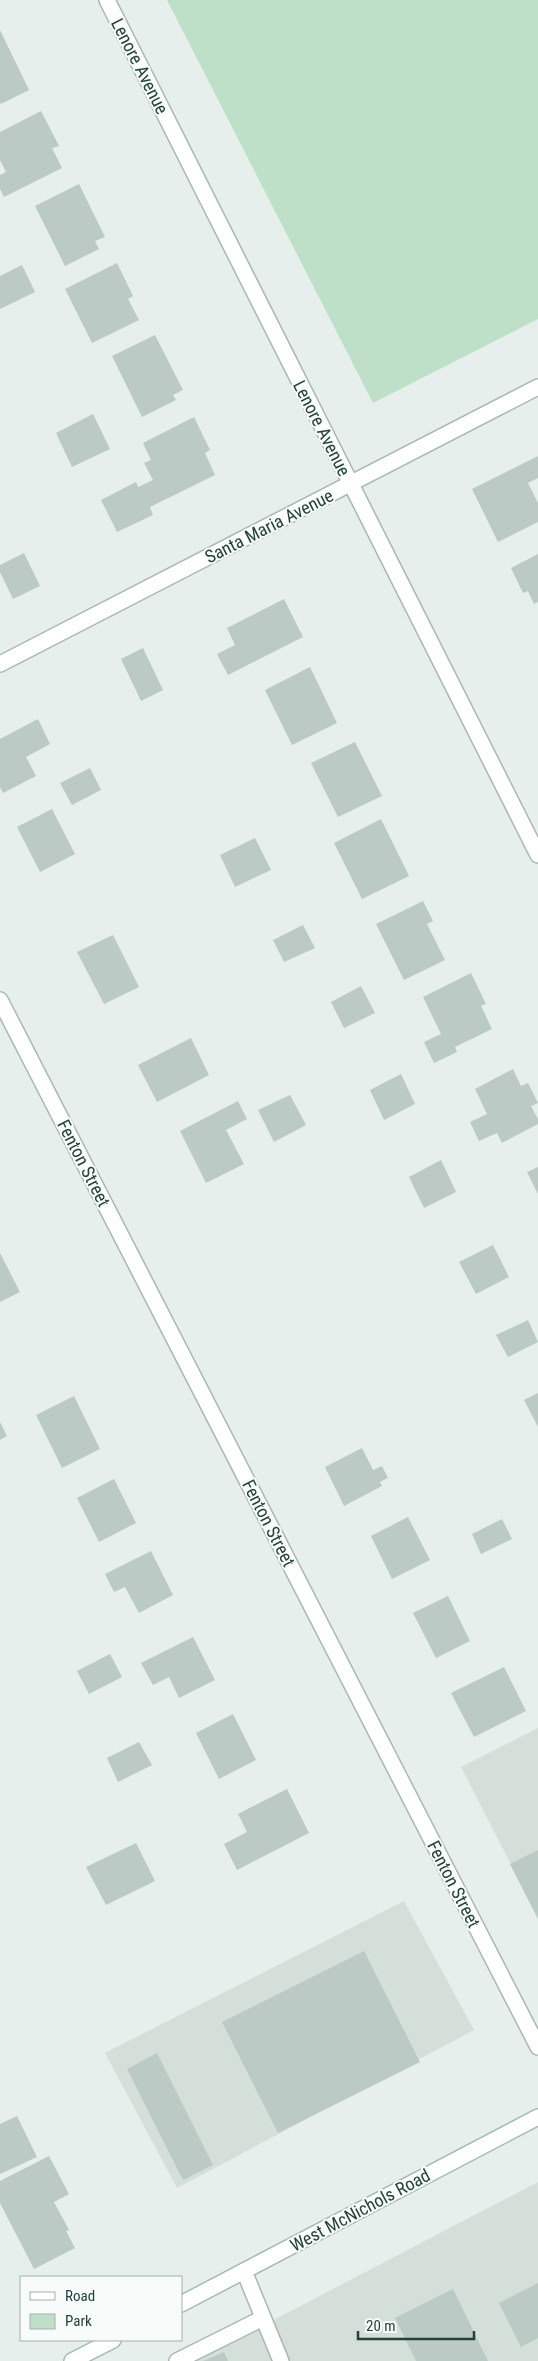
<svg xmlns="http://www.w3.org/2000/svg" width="538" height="2361" font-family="'Roboto Condensed',sans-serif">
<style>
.built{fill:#d4dfda}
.green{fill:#bfe0c8}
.building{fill:#bbcac4}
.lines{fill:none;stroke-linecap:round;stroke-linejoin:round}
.lane-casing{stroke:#a8b8b2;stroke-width:18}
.street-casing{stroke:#a8b8b2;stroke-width:18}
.secondary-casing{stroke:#a4bbb3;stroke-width:18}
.lane{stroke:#fff;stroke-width:15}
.street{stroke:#fff;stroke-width:15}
.secondary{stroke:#fff;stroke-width:15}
.labels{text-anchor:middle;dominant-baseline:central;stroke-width:4;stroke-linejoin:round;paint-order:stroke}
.street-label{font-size:18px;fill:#24423a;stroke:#f7fbf9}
</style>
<rect width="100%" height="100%" fill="#e6efeb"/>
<g class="built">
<path d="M 538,1728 L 538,1917 L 461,1767 Z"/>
<path d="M 404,1901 L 474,2030 L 177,2188 L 105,2053 Z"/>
<path d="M 538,2182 L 538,2361 L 195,2361 Z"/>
</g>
<path class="green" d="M 167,0 L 538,0 L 538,319 L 373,403 Z"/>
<g class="building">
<path d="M 0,30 L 29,90 L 1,104 L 0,102 Z"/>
<path d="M 41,111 L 59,146 L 52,148 L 62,168 L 4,197 L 0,189 L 0,175 L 6,172 L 0,160 L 0,132 Z"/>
<path d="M 79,184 L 105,237 L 95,241 L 99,249 L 65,266 L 35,206 Z"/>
<path d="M 117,263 L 133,296 L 128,299 L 139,320 L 92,343 L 65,289 Z"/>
<path d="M 22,265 L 35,292 L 0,309 L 0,276 Z"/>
<path d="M 155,335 L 183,390 L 173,395 L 176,400 L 142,417 L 112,356 Z"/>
<path d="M 93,414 L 110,449 L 72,467 L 56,433 Z"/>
<path d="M 194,417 L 210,450 L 205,453 L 215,475 L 150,507 L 153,515 L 117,532 L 101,500 L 136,482 L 138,487 L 153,480 L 144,463 L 151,460 L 143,443 Z"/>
<path d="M 538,456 L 538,478 L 528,483 L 538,503 L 538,522 L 498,542 L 472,489 Z"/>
<path d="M 24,553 L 40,586 L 13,599 L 0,572 L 0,565 Z"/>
<path d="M 538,554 L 538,602 L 534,604 L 528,591 L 523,593 L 511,568 Z"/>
<path d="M 284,599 L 303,637 L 228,675 L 217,654 L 235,645 L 227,628 Z"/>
<path d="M 143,648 L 163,690 L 141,701 L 121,659 Z"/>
<path d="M 310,667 L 337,723 L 292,745 L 265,690 Z"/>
<path d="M 38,719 L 50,744 L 26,757 L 36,776 L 3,793 L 0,787 L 0,739 Z"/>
<path d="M 355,742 L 382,796 L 338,817 L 311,763 Z"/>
<path d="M 90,768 L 101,790 L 72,805 L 60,783 Z"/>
<path d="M 52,809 L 75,854 L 40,872 L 17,827 Z"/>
<path d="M 381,819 L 409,876 L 362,899 L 334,843 Z"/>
<path d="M 255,838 L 271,870 L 235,887 L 220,855 Z"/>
<path d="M 423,901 L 433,921 L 427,924 L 445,960 L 404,980 L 376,924 Z"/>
<path d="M 303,925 L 315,948 L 284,962 L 273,940 Z"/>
<path d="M 113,935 L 139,987 L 104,1004 L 77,952 Z"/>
<path d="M 471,973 L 486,1004 L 481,1006 L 492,1029 L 455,1047 L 457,1052 L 434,1063 L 424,1042 L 441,1034 L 423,997 Z"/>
<path d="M 361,986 L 375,1013 L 344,1028 L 331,1002 Z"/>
<path d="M 191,1038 L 209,1075 L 157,1102 L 138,1065 Z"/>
<path d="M 513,1069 L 521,1086 L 528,1083 L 538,1103 L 531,1106 L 538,1119 L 538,1124 L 502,1143 L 497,1133 L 479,1141 L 470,1122 L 487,1114 L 475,1089 Z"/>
<path d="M 401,1074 L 415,1104 L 384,1120 L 370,1090 Z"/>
<path d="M 290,1095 L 306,1125 L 274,1142 L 258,1110 Z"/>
<path d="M 238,1101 L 247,1119 L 226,1130 L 244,1164 L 206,1183 L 180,1131 Z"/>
<path d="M 441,1160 L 456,1192 L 424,1208 L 409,1177 Z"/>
<path d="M 538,1167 L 538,1194 L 527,1172 Z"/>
<path d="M 493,1245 L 509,1277 L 476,1294 L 459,1262 Z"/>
<path d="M 0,1253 L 20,1292 L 0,1302 Z"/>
<path d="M 528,1320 L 538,1342 L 508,1357 L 496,1335 Z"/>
<path d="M 538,1393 L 538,1427 L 524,1400 Z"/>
<path d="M 74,1396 L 100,1449 L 62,1468 L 36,1415 Z"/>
<path d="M 0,1422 L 7,1436 L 0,1440 Z"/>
<path d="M 362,1448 L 373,1470 L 382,1466 L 388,1478 L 380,1482 L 382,1486 L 344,1506 L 325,1467 Z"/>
<path d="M 114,1479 L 136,1523 L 99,1542 L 77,1498 Z"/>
<path d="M 408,1517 L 430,1560 L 392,1579 L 371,1536 Z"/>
<path d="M 502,1519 L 512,1539 L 481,1554 L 472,1534 Z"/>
<path d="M 151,1551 L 173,1595 L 139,1613 L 125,1587 L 114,1592 L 105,1574 Z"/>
<path d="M 448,1596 L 470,1641 L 436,1658 L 413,1613 Z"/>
<path d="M 193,1637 L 215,1680 L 179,1698 L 169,1677 L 153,1685 L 141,1663 Z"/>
<path d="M 110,1654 L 122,1677 L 89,1694 L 77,1671 Z"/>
<path d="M 504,1667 L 526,1711 L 474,1737 L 451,1693 Z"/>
<path d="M 233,1714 L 256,1760 L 219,1779 L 196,1733 Z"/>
<path d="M 139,1742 L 152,1765 L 118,1782 L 107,1758 Z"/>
<path d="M 287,1789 L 309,1833 L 237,1870 L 224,1844 L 247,1832 L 238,1814 Z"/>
<path d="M 136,1843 L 155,1881 L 106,1905 L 86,1867 Z"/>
<path d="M 538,1850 L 538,1919 L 510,1864 Z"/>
<path d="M 364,1951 L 420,2062 L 278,2133 L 222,2022 Z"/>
<path d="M 157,2053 L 213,2165 L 183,2180 L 127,2069 Z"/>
<path d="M 17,2116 L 37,2157 L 0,2174 L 0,2124 Z"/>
<path d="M 49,2156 L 69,2194 L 54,2202 L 69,2230 L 66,2231 L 75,2248 L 34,2269 L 0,2203 L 0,2181 Z"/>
<path d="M 538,2283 L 538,2338 L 521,2347 L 499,2303 Z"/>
<path d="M 453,2289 L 488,2361 L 416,2361 L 395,2318 Z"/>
<path d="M 224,2352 L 228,2361 L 203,2361 Z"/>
</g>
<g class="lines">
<defs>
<g id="lane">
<path d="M 244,2271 L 281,2361"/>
<path d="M 177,2361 L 263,2318"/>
</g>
<g id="street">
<path d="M 107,0 L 538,855"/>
<path d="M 0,664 L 538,387"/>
<path d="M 0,1000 L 538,2047"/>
</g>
<g id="secondary">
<path d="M 181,2304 L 538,2117"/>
<path d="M 72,2361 L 113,2340"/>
</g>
</defs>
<use href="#lane" class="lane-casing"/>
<use href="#street" class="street-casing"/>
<use href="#secondary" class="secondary-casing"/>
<use href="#lane" class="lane"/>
<use href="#street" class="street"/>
<use href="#secondary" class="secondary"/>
</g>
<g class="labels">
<g class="street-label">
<text transform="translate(140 66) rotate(63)">Lenore Avenue</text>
<text transform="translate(322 428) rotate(63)">Lenore Avenue</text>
<text transform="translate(269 526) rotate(-27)">Santa Maria Avenue</text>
<text transform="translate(84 1163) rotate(63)">Fenton Street</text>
<text transform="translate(269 1523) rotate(63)">Fenton Street</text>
<text transform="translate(454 1884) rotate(63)">Fenton Street</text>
<text transform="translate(360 2210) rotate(-28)">West McNichols Road</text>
</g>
</g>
<rect x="20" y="2276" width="162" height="65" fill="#f7fbf9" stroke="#a3b1ad"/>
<rect x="30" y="2292" width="25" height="8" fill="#ffffff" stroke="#a3b1ad"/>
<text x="65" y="2301" font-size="15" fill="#24423a">Road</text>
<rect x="30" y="2314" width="25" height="15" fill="#bfe0c8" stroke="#a3b1ad"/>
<text x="65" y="2326" font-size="15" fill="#24423a">Park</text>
<path d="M358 2331v8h116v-8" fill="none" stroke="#24423a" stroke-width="2.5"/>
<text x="366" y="2331" font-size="15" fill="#24423a" stroke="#f7fbf9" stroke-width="4" paint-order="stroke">20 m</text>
</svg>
